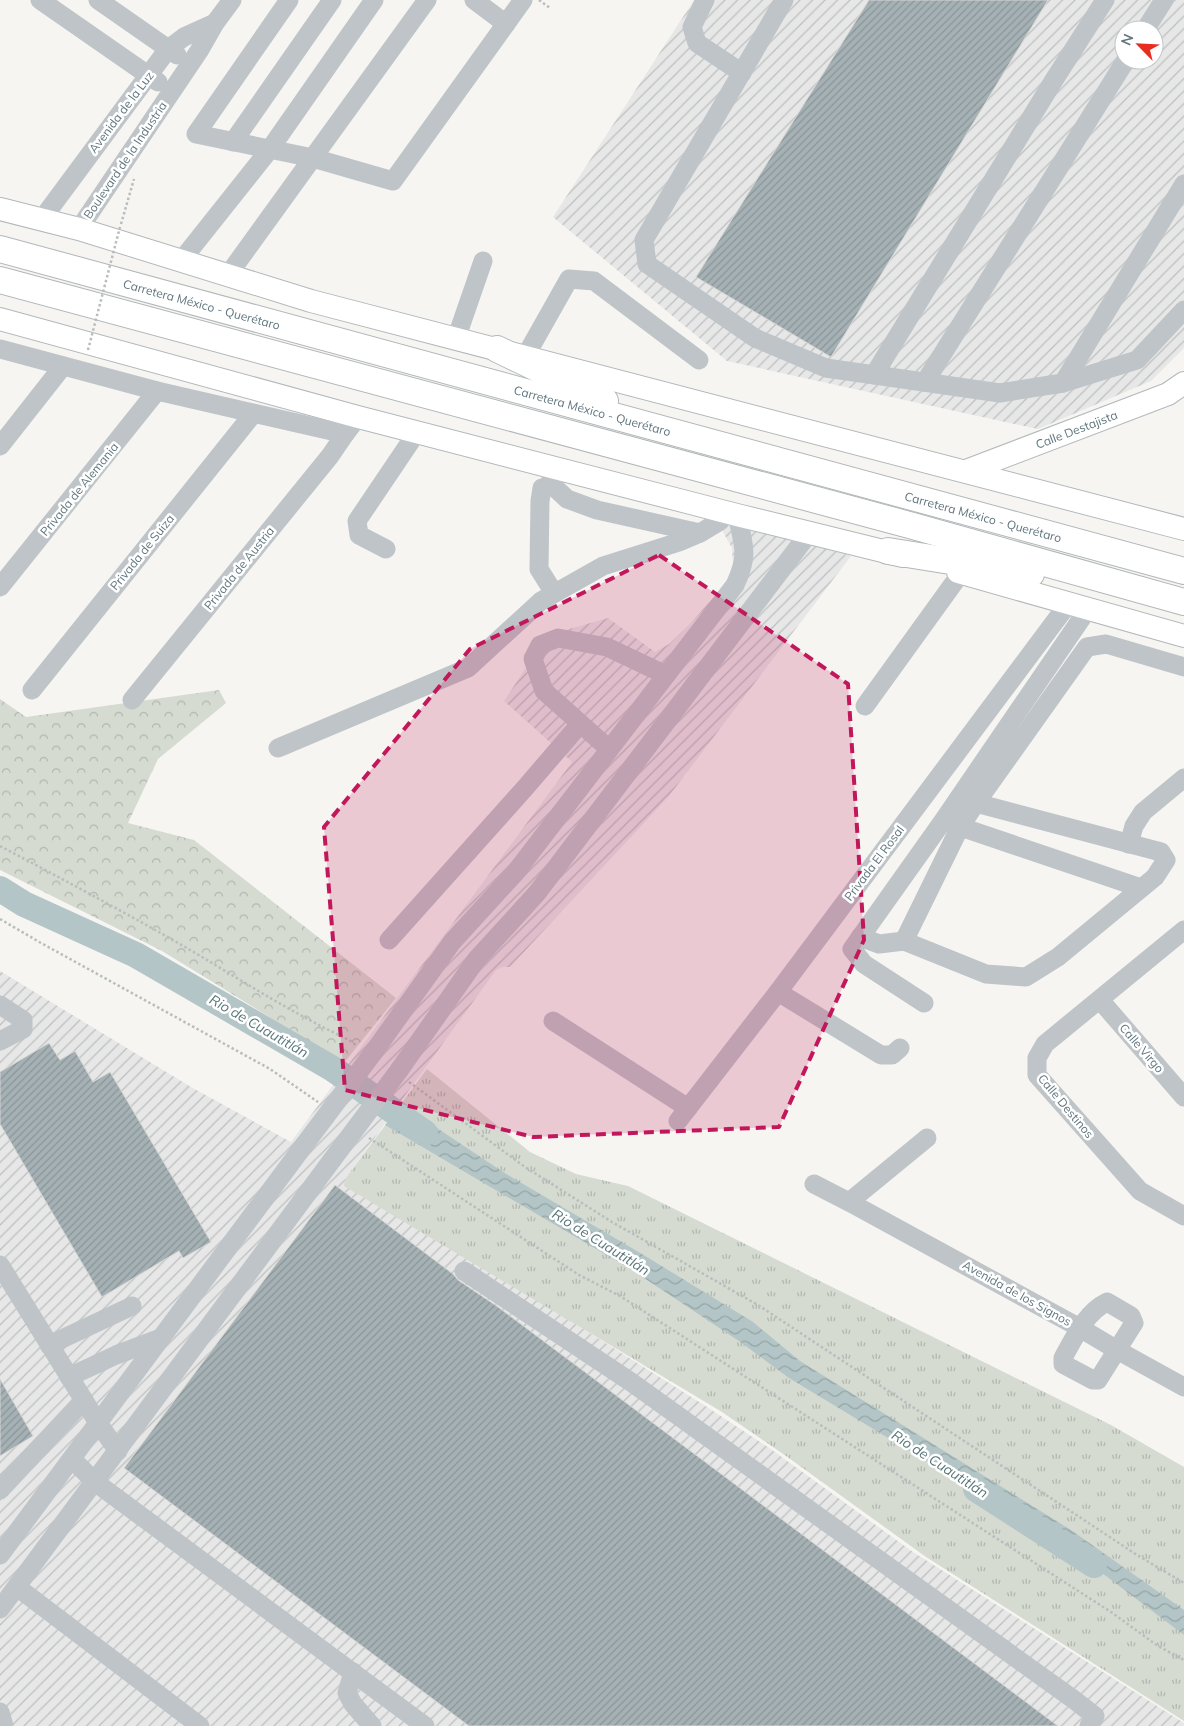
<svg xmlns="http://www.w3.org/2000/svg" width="1184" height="1726" font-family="Mulish,sans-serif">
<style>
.industrial{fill:url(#industrial-furrows);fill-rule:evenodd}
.grass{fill:url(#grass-tufts)}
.forest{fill:url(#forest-crowns)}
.water{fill:url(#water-waves)}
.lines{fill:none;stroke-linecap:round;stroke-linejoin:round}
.river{stroke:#b3c5c6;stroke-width:26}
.building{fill:url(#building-hatch);stroke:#d7d7d5}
.major-casing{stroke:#b2b8bb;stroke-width:24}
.highway-casing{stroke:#b2b7b9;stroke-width:28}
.path{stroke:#b8bdbe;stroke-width:2.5;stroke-dasharray:2.5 2.5;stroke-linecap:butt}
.minor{stroke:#bec4c7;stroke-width:19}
.major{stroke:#fff;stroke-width:22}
.highway{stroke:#fff;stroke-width:26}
.path-bridge{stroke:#b8bdbe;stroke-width:2.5;stroke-dasharray:2.5 2.5;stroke-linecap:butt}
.minor-bridge{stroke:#bec4c7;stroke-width:19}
.marked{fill:#c2185b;fill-opacity:0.2;stroke:#c2185b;stroke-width:4;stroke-dasharray:10 6;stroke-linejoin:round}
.labels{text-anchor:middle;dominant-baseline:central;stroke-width:5;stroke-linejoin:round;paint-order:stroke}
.street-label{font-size:12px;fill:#60767e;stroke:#fff}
.water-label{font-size:14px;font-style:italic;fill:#5a777a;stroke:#fff}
</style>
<defs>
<pattern id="industrial-furrows" width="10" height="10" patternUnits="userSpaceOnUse" patternTransform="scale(1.25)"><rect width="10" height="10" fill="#e6e7e6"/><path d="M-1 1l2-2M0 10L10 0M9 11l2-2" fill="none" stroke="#bec0c0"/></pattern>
<pattern id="grass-tufts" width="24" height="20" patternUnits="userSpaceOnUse" patternTransform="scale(1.25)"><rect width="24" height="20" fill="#d6dbd1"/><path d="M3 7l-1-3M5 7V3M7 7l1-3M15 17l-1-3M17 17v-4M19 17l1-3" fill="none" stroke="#b1b6af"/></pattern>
<pattern id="forest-crowns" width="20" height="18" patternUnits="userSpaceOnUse" patternTransform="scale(1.25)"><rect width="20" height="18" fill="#d6dbd1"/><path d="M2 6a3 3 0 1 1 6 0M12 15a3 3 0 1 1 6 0" fill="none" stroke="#b1b6af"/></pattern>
<pattern id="water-waves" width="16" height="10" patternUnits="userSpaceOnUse" patternTransform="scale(1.25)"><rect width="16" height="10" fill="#b3c5c6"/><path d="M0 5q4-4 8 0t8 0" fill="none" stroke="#95a5a6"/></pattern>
<pattern id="building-hatch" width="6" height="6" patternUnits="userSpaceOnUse" patternTransform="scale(1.25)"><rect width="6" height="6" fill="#a5b1b4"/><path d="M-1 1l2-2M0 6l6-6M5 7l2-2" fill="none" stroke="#8a9598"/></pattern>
</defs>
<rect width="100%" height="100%" fill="#f6f5f2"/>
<g class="industrial">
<path d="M 694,0 L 1184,0 L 1184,348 L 1151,381 L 1038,429 L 727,361 L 553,217 ZM 1124,30 L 1154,30 L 1154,60 L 1124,60 Z"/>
<path d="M 714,516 L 851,556 L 669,796 L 510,967 L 503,967 L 496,970 L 345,1179 L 704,1405 L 768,1447 L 913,1552 L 1184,1723 L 1184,1726 L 0,1726 L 0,971 L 191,1087 L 291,1142 L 572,762 L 504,701 L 529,663 L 523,656 L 541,637 L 608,618 L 655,652 L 669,644 L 690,624 L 719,591 L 730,576 L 733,565 L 732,548 Z"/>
</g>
<path class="grass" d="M 427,1069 L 530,1152 L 576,1174 L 628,1186 L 1111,1425 L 1184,1467 L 1184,1721 L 926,1557 L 786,1456 L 722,1412 L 344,1186 L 345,1179 Z"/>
<path class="forest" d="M 219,690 L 226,703 L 158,759 L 128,823 L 194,840 L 396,998 L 344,1063 L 162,951 L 0,870 L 0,699 L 26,717 Z"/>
<path class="water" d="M 401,1104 L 503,1172 L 642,1254 L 753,1322 L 800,1361 L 1071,1530 L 1184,1610 L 1184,1635 L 1065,1545 L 789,1378 L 739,1341 L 632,1270 L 385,1125 Z"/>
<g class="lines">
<g class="river">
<path d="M 0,889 L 24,904 L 136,955 L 333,1069 L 425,1133"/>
<path d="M 976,1489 L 1094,1565"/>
</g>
</g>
<g class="building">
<path d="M 869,0 L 1048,0 L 831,357 L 696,277 Z"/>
<path d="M 49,1043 L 60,1060 L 75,1051 L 93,1082 L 110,1072 L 211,1242 L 183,1258 L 179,1251 L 102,1297 L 0,1124 L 0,1072 Z"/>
<path d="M 335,1185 L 453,1274 L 458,1280 L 498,1307 L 1058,1726 L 469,1726 L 124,1468 Z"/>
<path d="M 0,1379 L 33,1436 L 0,1456 Z"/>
</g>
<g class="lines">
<defs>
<g id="major">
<path d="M 0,209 L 79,229 L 311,301 L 1184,529"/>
<path d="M 0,319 L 358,417 L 737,515 L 903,556"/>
<path id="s1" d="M 966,471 L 1168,394 L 1184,383"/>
<path d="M 958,572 L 1184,636"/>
</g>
<g id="highway">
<path id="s2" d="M 0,249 L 1184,571"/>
<path d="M 0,280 L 913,526 L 1184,602"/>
<path d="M 497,349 L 605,401"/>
<path d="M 888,551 L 1031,574"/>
</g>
</defs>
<use href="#major" class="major-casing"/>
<use href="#highway" class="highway-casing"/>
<g class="path">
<path d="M 539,0 L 550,8"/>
<path d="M 121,224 L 134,179"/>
<path d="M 0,846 C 66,881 132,916 197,954 C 247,984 296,1015 349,1040 L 357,1046"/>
<path d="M 0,919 L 41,943 L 270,1069 L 318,1102"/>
<path d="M 409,1082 L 525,1167 L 612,1222 L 758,1305 L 1137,1555 L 1184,1583"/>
<path d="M 369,1138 L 579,1275 L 620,1296 L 1111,1612 L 1158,1646 L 1184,1660"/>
</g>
<g class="minor">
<path d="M 40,0 L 158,82"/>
<path d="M 98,0 L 177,55"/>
<path d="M 289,0 L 196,134 L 313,158 L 393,181 L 523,0"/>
<path d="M 474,0 L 506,24"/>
<path d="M 705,0 L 692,27 L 697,43 L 742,73"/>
<path d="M 784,0 L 644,240 L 647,264 L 755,338 L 826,368 L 1000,393 L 1063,383 L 1137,360 L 1184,310"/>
<path d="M 1145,30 L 1164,0"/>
<path d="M 233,142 L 332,0"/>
<path d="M 42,219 L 168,49 L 184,37 L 215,23"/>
<path d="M 79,229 L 199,51 L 215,23 L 232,0"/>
<path d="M 181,261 L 270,149 L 374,0"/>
<path d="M 228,275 L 427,0"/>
<path d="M 456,339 L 483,261"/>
<path d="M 0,349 L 157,391 L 345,434 L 358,417"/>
<path d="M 525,357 L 569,279 L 594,281 L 699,360"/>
<path d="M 874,375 L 1054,80 L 1105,0"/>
<path d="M 925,382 L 1126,60"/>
<path d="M 1063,383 L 1184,184"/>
<path d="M 0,446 L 63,366"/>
<path d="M 550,467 L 552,485 L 567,499 L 597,510 L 700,533 L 720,521 L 726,513"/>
<path d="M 552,485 L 542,488 L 540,501 L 539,569 L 554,593"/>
<path d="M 386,549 L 359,535 L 357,521 L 417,432"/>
<path d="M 0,587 L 157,391"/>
<path d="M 32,690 L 253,414"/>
<path d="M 132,700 L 330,456 L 345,434"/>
<path d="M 865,706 L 961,573"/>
<path d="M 278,748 L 468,668 L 541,601 L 603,566 L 679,542 L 700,533"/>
<path d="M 609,749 L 544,691 L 533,659 L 540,645 L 558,638 L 607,647 L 666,675"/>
<path d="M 976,803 L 1161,852 L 1166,860 L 1155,877 L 1058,957 L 1026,977 L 986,974 L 904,941 L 960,827 L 976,803 L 1087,647 L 1106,644 L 1184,667"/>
<path d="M 949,823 L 1141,888"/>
<path d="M 1129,844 L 1134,826 L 1143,812 L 1184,778"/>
<path d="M 1184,930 L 1045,1044 L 1037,1058 L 1037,1075 L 1140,1191 L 1184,1216"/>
<path d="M 860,937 L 879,944 L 904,941"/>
<path d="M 389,940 L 525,788 L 580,724"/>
<path d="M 778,992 L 881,1055 L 892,1055 L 900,1048"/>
<path d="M 1100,1000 L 1184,1097"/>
<path d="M 924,1003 L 864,964 L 852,949 L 943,821 L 1088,609"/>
<path d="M 0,1005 L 23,1020 L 23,1029 L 0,1041"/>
<path d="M 553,1021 L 688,1108"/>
<path d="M 373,1053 L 452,942 L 515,873 L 735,585 C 749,555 744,546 737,515"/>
<path d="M 400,1069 L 476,960 L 537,893 L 809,533"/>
<path d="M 678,1121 L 778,992 L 1068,604"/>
<path d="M 814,1184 L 849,1202 L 1080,1328 L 1117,1350 L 1184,1387"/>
<path d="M 849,1202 L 927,1138"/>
<path d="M 0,1265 L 98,1423 L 118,1451"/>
<path d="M 464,1271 L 631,1382 L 1073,1699 L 1095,1716 L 1089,1726"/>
<path d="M 1107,1302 L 1131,1316 L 1134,1323 L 1098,1380 L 1093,1380 L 1063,1364 L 1063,1358 C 1074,1338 1086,1312 1107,1302 Z"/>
<path d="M 49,1345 L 132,1306"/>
<path d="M 69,1377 L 116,1355 L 161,1338"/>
<path d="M 72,1459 L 95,1482 L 425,1726"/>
<path d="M 0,1490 L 84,1400"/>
<path d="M 0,1555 L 305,1144"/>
<path d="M 17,1587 L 200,1726"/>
<path d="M 0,1609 L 332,1160"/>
<path d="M 353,1672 L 347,1693 L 353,1704 L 372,1726"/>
<path d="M 0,1712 L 4,1726"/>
</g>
<use href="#major" class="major"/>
<use href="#highway" class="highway"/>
<path class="path-bridge" d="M 88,350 L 120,227"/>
<g class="minor-bridge">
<path d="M 305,1144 L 373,1053"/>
<path d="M 332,1160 L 400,1069"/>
</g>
</g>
<path class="marked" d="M 659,555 L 848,684 L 864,940 L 779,1127 L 533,1137 L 345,1090 L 324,827 L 470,649 Z"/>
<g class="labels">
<g class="street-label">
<text transform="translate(121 112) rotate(-53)">Avenida de la Luz</text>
<text transform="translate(125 160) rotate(-56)">Boulevard de la Industria</text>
<text stroke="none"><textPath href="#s2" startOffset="209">Carretera México - Querétaro</textPath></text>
<text stroke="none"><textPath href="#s2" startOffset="614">Carretera México - Querétaro</textPath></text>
<text stroke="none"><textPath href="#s1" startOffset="118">Calle Destajista</textPath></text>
<text transform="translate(79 489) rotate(-51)">Privada de Alemania</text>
<text stroke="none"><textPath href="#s2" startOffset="1019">Carretera México - Querétaro</textPath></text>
<text transform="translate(142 552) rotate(-51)">Privada de Suiza</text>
<text transform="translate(239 568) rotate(-51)">Privada de Austria</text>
<text transform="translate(874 863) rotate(-53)">Privada El Rosal</text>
<text transform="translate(1142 1048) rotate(49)">Calle Virgo</text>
<text transform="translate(1066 1106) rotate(50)">Calle Destinos</text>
<text transform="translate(1017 1293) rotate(29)">Avenida de los Signos</text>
</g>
<g class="water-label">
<text transform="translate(259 1026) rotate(30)">Rio de Cuautitlán</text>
<text transform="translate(601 1242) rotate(32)">Rio de Cuautitlán</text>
<text transform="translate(940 1464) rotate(33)">Rio de Cuautitlán</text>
</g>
</g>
<g transform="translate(1139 45) rotate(294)"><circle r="24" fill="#ffffff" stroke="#bfc8cb"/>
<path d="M0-4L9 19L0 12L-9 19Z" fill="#e82c20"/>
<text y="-8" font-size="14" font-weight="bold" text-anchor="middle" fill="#60767e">N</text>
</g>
</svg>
